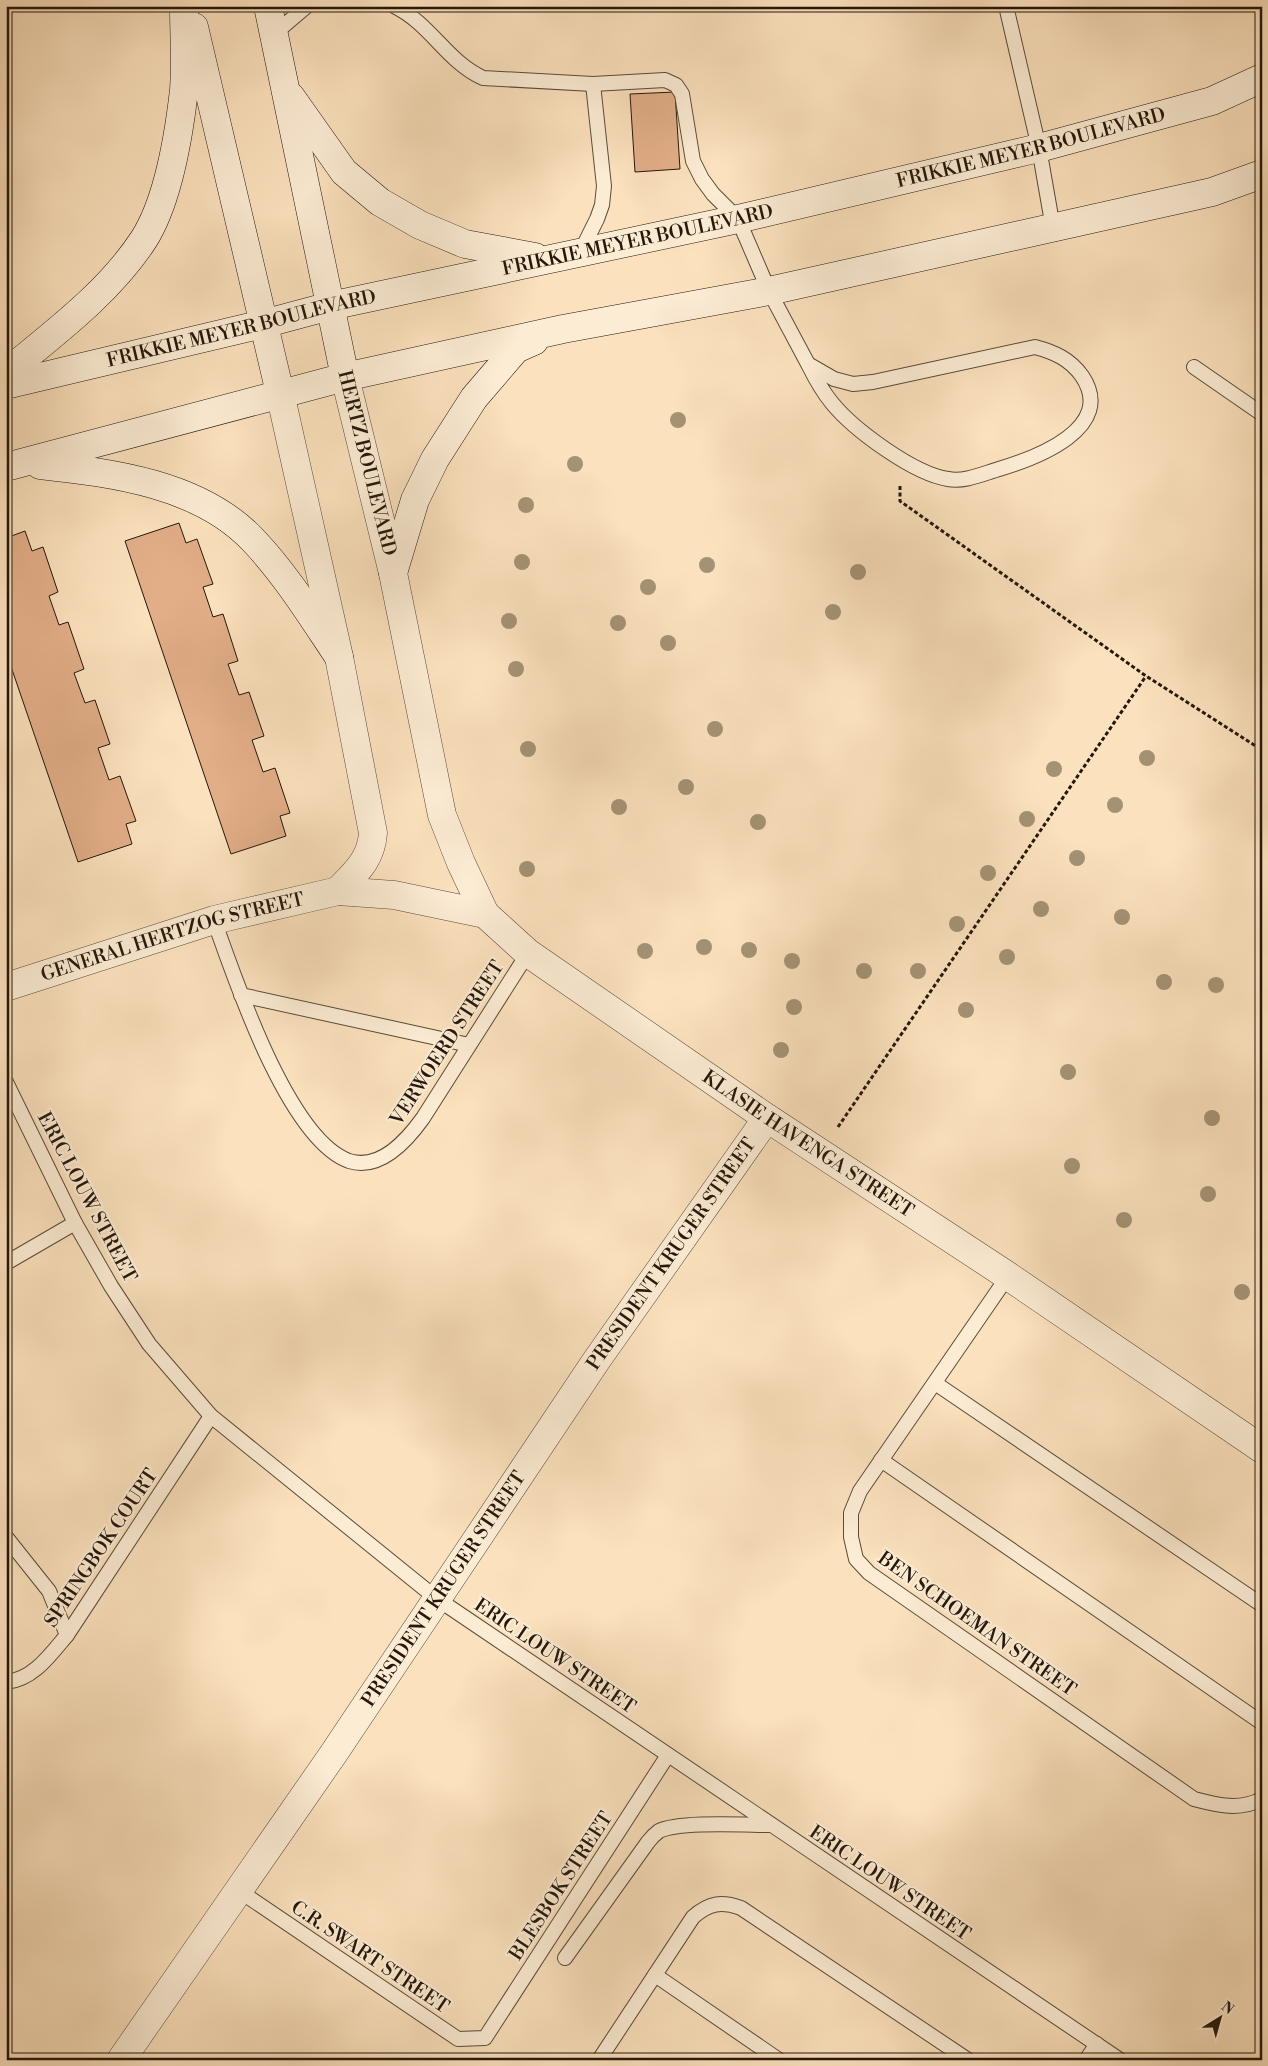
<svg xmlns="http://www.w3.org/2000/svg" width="1268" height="2066" font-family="'Libre Bodoni',serif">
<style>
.building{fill:#e2ae88;stroke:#24170b}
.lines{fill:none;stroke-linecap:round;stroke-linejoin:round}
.lane-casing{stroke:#5a4a38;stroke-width:16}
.street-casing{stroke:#5a4a38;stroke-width:29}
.secondary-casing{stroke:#24170b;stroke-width:29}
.path{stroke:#24170b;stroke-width:3;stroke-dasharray:4 2.5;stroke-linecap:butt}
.lane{stroke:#fcecd4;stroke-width:14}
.street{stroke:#fcecd4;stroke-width:28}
.secondary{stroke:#fcecd4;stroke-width:28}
.tree{fill:#a49274}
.labels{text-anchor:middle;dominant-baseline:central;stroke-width:4.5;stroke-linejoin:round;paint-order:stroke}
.street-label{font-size:19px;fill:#24170b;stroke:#fcecd4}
</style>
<rect width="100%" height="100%" fill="#fbe1bd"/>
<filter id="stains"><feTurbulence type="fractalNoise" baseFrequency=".004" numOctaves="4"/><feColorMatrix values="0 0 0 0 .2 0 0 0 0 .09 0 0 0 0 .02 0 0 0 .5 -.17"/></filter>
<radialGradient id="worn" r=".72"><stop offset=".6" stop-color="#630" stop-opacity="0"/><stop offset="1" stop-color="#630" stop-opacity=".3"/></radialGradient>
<g class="building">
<path d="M 675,92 L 680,169 L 635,172 L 630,94 Z"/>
<path d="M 179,523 L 186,543 L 197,539 L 213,584 L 203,587 L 213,617 L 223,614 L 238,661 L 228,664 L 239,695 L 249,692 L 264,736 L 252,740 L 263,772 L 275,768 L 290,813 L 280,816 L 286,836 L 231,854 L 125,541 Z"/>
<path d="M 25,531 L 32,551 L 43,547 L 58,592 L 49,596 L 59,625 L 68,622 L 84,669 L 74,673 L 85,703 L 95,700 L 110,744 L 98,748 L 109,780 L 120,776 L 136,821 L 126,824 L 132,844 L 78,862 L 6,652 L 6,538 Z"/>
</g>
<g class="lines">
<defs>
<g id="lane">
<path d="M 394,6 C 431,24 446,61 483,78 L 593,84 L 665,80 L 676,85 L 682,94 L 693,161 L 702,179 L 713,194 L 738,219 L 769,291 L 808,364 L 834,379 L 853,384 L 873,382 L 1035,347 C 1054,352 1070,359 1082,376 C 1117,428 1036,458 999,469 C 982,474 965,482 948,479 C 914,474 854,430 832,403 C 822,391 815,378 808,364"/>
<path d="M 1006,6 L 1039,148 L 1053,228"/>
<path d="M 274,34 L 307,6"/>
<path d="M 580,253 L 597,219 L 602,205 L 604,186 L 593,84"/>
<path d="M 1194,367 L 1262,414"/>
<path d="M 214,920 C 235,979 288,1139 349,1161 C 380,1171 408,1139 423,1118 L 528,953"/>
<path d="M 241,995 L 469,1045"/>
<path d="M 6,1082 L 75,1223 L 111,1286 L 149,1344 L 211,1416 L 436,1598 L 1120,2060"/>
<path d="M 6,1263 L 75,1223"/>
<path d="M 1008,1276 L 860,1491 L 851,1513 L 851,1537 L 856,1559 L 869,1573 L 1194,1799 C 1217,1805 1239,1811 1262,1799"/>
<path d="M 935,1383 L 1262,1605"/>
<path d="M 881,1460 L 1262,1723"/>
<path d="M 6,1537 L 49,1591 L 67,1635"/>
<path d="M 6,1682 C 33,1680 51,1654 67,1635 L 211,1416"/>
<path d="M 238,1890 L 458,2039 L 485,2038 L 668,1755"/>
<path d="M 565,1958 L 648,1842 C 651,1838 655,1834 659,1831 C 680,1821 746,1825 771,1825"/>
<path d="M 655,1975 L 779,2060"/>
<path d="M 599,2060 L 693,1917 C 709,1903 721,1901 741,1908 L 968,2060"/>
<path d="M 1086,2060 L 1097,2044"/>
</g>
<g id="street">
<path d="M 345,377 L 393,573 L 442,815 L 461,863 L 485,914"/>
<path d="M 280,393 L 339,657 L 373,833 C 371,860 356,872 338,891"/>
<path id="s1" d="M 6,987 L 214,920 L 338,891 L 394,895 L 485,914 L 528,953 L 767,1118 L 1008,1276 L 1262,1449"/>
<path id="s2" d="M 121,2060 L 334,1753 L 596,1361 L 767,1118"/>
</g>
<g id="secondary">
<path d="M 268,6 L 345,377"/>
<path d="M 194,27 L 280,393"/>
<path d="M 291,97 L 344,172 L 380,202 L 420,225 L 465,244 L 535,257"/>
<path d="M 6,373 C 54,333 109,293 144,239 C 168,201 179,134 184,90 C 186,62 184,34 184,6"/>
<path id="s3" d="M 6,385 L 263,324 L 330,306 L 738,219 L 1039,148 L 1212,101 L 1262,78"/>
<path d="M 40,465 C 113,473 201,484 254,541 C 287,576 312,617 339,657"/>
<path d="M 6,467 L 345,377 L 563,329 L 769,291 L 1212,192 L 1262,174"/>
<path d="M 393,573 L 415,500 L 435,459 L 474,398 L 516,349 L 534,341"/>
</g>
</defs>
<use href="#lane" class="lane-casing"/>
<use href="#street" class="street-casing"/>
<use href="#secondary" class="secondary-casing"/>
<g class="path">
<path d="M 900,486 L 900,501 L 1146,676 L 1262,750"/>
<path d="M 838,1127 L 1146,676"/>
</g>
<use href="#lane" class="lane"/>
<use href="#street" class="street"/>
<use href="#secondary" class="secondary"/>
</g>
<g class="tree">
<circle cx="678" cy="420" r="8"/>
<circle cx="575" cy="464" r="8"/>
<circle cx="526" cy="505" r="8"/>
<circle cx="522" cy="562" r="8"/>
<circle cx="707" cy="565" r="8"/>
<circle cx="858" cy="572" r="8"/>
<circle cx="648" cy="587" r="8"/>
<circle cx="833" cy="612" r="8"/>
<circle cx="509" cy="621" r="8"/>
<circle cx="618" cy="623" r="8"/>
<circle cx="668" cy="643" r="8"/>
<circle cx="516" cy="669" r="8"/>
<circle cx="715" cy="729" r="8"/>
<circle cx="528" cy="749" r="8"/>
<circle cx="1147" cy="758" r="8"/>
<circle cx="1054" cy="769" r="8"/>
<circle cx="686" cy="787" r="8"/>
<circle cx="1115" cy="805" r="8"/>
<circle cx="619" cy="807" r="8"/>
<circle cx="1027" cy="819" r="8"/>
<circle cx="758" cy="822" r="8"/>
<circle cx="1077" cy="858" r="8"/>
<circle cx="527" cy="869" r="8"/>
<circle cx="988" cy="873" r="8"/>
<circle cx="1041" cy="909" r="8"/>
<circle cx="1122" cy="917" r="8"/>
<circle cx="957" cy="924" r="8"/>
<circle cx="704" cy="947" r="8"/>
<circle cx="749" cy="950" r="8"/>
<circle cx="645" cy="951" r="8"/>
<circle cx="1007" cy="957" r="8"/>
<circle cx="792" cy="961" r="8"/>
<circle cx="864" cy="971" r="8"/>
<circle cx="918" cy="971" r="8"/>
<circle cx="1164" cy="982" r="8"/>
<circle cx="1216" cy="985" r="8"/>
<circle cx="794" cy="1007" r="8"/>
<circle cx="966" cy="1010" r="8"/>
<circle cx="781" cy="1050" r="8"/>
<circle cx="1068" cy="1072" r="8"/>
<circle cx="1212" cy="1118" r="8"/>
<circle cx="1072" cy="1166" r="8"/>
<circle cx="1208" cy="1194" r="8"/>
<circle cx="1124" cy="1220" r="8"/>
<circle cx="1242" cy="1292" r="8"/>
</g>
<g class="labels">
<g class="street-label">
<text stroke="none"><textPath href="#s3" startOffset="1052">FRIKKIE MEYER BOULEVARD</textPath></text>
<text stroke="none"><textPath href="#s3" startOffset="648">FRIKKIE MEYER BOULEVARD</textPath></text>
<text stroke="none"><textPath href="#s3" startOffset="242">FRIKKIE MEYER BOULEVARD</textPath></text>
<text transform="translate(367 463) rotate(76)">HERTZ BOULEVARD</text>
<text stroke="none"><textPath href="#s1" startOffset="174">GENERAL HERTZOG STREET</textPath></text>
<text transform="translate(447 1043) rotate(-57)">VERWOERD STREET</text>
<text stroke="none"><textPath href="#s1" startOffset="892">KLASIE HAVENGA STREET</textPath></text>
<text transform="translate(87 1197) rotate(62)">ERIC LOUW STREET</text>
<text stroke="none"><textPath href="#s2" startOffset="976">PRESIDENT KRUGER STREET</textPath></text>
<text transform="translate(101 1548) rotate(-56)">SPRINGBOK COURT</text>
<text stroke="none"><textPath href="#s2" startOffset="571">PRESIDENT KRUGER STREET</textPath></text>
<text transform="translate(977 1624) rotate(35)">BEN SCHOEMAN STREET</text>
<text transform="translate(555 1656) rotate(34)">ERIC LOUW STREET</text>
<text transform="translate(890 1883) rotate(34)">ERIC LOUW STREET</text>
<text transform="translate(561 1886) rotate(-57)">BLESBOK STREET</text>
<text transform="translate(370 1957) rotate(34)">C.R. SWART STREET</text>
</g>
</g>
<rect width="1268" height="2066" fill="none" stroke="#fbe1bd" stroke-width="25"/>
<rect x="8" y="8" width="1253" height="2051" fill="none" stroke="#24170b" stroke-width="2.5"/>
<rect x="12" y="12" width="1243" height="2041" fill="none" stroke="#24170b"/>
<g transform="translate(1220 2018) rotate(37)" stroke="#fcecd4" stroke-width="4" paint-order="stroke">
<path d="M0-4L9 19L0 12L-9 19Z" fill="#24170b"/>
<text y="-8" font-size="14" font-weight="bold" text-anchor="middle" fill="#24170b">N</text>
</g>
<rect width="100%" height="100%" filter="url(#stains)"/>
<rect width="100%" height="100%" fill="url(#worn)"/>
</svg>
